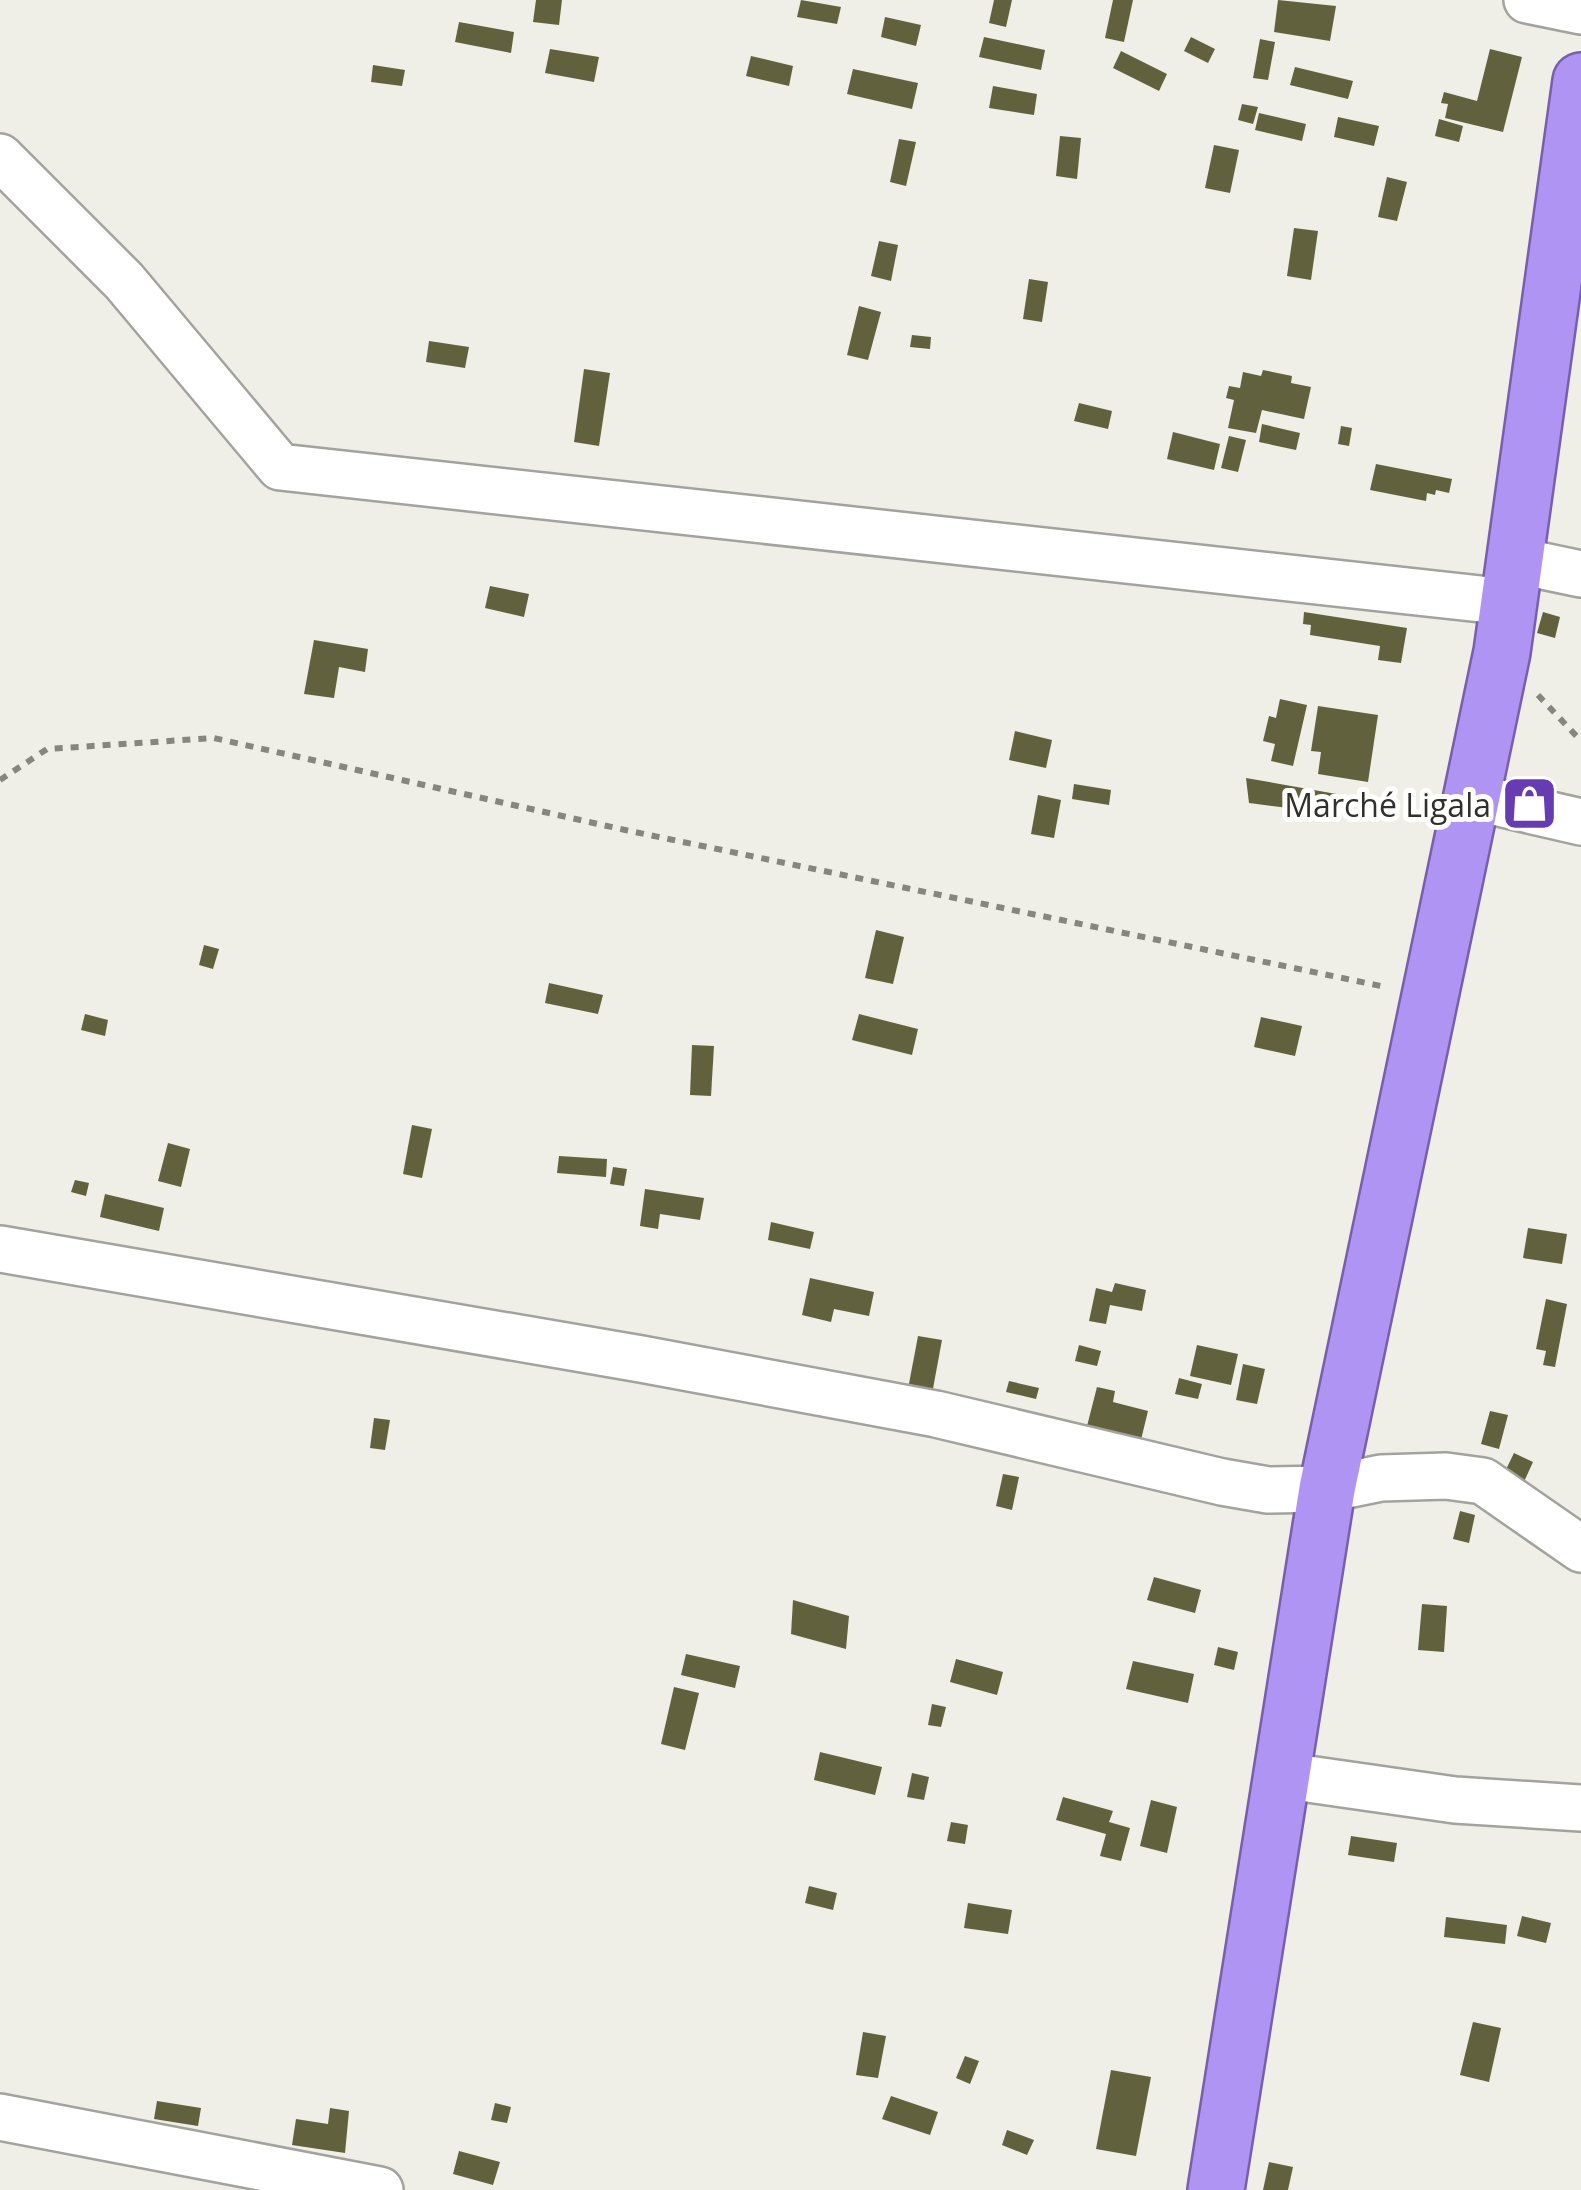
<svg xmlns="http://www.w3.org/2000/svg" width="1581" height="2190" font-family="'Open Sans',sans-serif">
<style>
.building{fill:#62613e}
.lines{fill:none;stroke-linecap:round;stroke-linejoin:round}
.minor-casing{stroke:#a3a39d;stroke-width:50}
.trunk-casing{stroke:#775fac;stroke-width:60}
.path{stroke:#868681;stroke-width:6;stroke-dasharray:8 8;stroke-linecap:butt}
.minor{stroke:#fff;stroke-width:45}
.trunk{stroke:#b094f4;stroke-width:55}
.labels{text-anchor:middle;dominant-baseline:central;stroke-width:10;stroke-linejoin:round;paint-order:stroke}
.poi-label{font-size:32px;fill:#30302d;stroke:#fffffe;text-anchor:end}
</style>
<rect width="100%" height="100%" fill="#efefe8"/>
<g class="building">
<path d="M 536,0 L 562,0 L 559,25 L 533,22 Z"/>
<path d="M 801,0 L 841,7 L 837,24 L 797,17 Z"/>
<path d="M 994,0 L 1012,0 L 1006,27 L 989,23 Z"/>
<path d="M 1113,0 L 1133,0 L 1124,42 L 1105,38 Z"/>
<path d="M 1278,0 L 1336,6 L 1330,41 L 1274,32 Z"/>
<path d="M 885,17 L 921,25 L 916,46 L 881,37 Z"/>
<path d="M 459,22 L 514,32 L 511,53 L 455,42 Z"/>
<path d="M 984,37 L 1045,50 L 1041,70 L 979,57 Z"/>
<path d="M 1191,37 L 1215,49 L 1208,63 L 1184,51 Z"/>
<path d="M 1260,39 L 1275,42 L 1268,80 L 1253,78 Z"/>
<path d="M 550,49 L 599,57 L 594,82 L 545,73 Z"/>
<path d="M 1490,49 L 1522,57 L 1503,132 L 1445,118 L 1448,104 L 1441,103 L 1444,92 L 1477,101 Z"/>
<path d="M 1121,51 L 1167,74 L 1159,91 L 1113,68 Z"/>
<path d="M 751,56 L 793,66 L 789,86 L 746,76 Z"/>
<path d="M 373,65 L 405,70 L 402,86 L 371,82 Z"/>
<path d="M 1295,67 L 1353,81 L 1348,99 L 1290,85 Z"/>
<path d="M 853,69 L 918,83 L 912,109 L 847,94 Z"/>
<path d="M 993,86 L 1037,94 L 1034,115 L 989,108 Z"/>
<path d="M 1242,104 L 1258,107 L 1253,124 L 1238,120 Z"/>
<path d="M 1259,113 L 1306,124 L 1302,141 L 1255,130 Z"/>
<path d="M 1338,117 L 1379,126 L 1374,146 L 1334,137 Z"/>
<path d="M 1439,119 L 1463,126 L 1459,142 L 1435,136 Z"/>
<path d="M 1060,136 L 1081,138 L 1077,179 L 1056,176 Z"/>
<path d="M 899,139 L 916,142 L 906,186 L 890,182 Z"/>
<path d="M 1214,145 L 1239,150 L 1230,193 L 1205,188 Z"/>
<path d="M 1387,177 L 1407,182 L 1397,221 L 1378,217 Z"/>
<path d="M 1294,228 L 1318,231 L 1311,280 L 1287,276 Z"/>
<path d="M 879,241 L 898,245 L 891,281 L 871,276 Z"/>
<path d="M 1029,279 L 1048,282 L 1042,322 L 1023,319 Z"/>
<path d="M 859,306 L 881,312 L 868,360 L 847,355 Z"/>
<path d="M 912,335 L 931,337 L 930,349 L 910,347 Z"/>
<path d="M 429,341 L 469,347 L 465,368 L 426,362 Z"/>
<path d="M 584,369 L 610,373 L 599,446 L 574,442 Z"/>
<path d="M 1263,370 L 1292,376 L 1291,383 L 1311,387 L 1304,419 L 1262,410 L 1256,433 L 1228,428 L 1234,400 L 1226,398 L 1229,386 L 1240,388 L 1243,372 L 1261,376 Z"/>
<path d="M 1079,403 L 1112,411 L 1108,429 L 1074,421 Z"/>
<path d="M 1262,424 L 1300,433 L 1296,450 L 1259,442 Z"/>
<path d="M 1341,426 L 1352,428 L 1349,446 L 1338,444 Z"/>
<path d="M 1173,432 L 1220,444 L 1214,470 L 1167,459 Z"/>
<path d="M 1229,436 L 1246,440 L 1238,472 L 1221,468 Z"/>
<path d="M 1376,464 L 1452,479 L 1449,493 L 1436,490 L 1435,495 L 1427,493 L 1426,501 L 1370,490 Z"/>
<path d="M 490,586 L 529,594 L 524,617 L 485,608 Z"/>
<path d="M 1304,612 L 1407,628 L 1401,663 L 1378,660 L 1380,646 L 1310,635 L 1311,625 L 1303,624 Z"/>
<path d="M 1543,612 L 1560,617 L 1555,638 L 1537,633 Z"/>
<path d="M 314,640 L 368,649 L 365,672 L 339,667 L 334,698 L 304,694 Z"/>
<path d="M 1280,699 L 1307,705 L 1293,766 L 1271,761 L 1275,744 L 1263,741 L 1269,716 L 1276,718 Z"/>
<path d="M 1318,706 L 1378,715 L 1368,782 L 1318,774 L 1321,752 L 1311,751 Z"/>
<path d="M 1015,731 L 1052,740 L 1046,768 L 1009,760 Z"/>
<path d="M 1246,778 L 1342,795 L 1337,814 L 1249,803 Z"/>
<path d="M 1074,784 L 1111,790 L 1109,805 L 1072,799 Z"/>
<path d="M 1038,795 L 1061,800 L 1054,838 L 1031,834 Z"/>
<path d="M 876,930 L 904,937 L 893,984 L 865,978 Z"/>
<path d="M 204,945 L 219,949 L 213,969 L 199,965 Z"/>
<path d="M 549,983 L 603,995 L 598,1014 L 545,1003 Z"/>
<path d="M 85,1014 L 108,1020 L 105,1036 L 81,1030 Z"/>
<path d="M 859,1014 L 918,1029 L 912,1055 L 852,1040 Z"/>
<path d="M 1261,1017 L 1302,1026 L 1295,1056 L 1254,1047 Z"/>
<path d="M 692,1045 L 714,1046 L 711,1096 L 690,1095 Z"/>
<path d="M 412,1125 L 432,1129 L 422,1178 L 403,1174 Z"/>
<path d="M 168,1143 L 190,1149 L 181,1187 L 158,1181 Z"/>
<path d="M 559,1156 L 607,1159 L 606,1177 L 557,1173 Z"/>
<path d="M 613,1167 L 627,1169 L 624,1186 L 610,1184 Z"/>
<path d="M 75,1180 L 89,1183 L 86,1196 L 71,1192 Z"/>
<path d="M 645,1189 L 704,1198 L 700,1220 L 660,1214 L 658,1229 L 640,1226 Z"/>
<path d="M 105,1194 L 164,1208 L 159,1231 L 100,1217 Z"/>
<path d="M 771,1222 L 814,1232 L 810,1249 L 768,1240 Z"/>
<path d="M 1528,1228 L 1567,1234 L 1562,1264 L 1523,1258 Z"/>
<path d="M 810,1278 L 874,1292 L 869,1316 L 834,1309 L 831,1322 L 802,1315 Z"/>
<path d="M 1115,1283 L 1146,1290 L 1142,1311 L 1110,1305 L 1106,1324 L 1089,1321 L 1096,1288 L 1112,1292 Z"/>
<path d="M 1546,1299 L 1567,1304 L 1555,1367 L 1543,1365 L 1546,1351 L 1536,1349 Z"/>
<path d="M 918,1336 L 942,1340 L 932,1394 L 908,1389 Z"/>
<path d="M 1079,1345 L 1101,1351 L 1097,1366 L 1075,1361 Z"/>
<path d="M 1197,1345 L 1238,1354 L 1231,1385 L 1190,1376 Z"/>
<path d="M 1243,1364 L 1265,1369 L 1257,1404 L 1236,1400 Z"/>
<path d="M 1179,1378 L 1202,1384 L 1198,1399 L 1175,1394 Z"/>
<path d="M 1009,1381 L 1039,1388 L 1036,1399 L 1006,1392 Z"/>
<path d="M 1097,1387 L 1115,1391 L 1113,1402 L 1148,1411 L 1139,1448 L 1086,1430 Z"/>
<path d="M 1490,1411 L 1508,1415 L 1499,1449 L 1481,1444 Z"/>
<path d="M 374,1418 L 390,1420 L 385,1450 L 370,1448 Z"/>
<path d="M 1514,1453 L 1533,1462 L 1518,1495 L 1498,1486 Z"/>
<path d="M 1003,1474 L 1019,1477 L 1012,1510 L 996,1506 Z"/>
<path d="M 1460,1511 L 1475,1515 L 1469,1543 L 1453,1539 Z"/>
<path d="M 1154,1577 L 1201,1590 L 1195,1613 L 1147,1600 Z"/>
<path d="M 793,1600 L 849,1616 L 846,1649 L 791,1634 Z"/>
<path d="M 1422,1604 L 1447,1606 L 1444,1652 L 1418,1650 Z"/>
<path d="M 1218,1647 L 1238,1652 L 1234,1670 L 1214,1665 Z"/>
<path d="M 686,1654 L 740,1666 L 735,1688 L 681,1675 Z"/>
<path d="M 956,1659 L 1003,1672 L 997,1695 L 950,1682 Z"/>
<path d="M 1133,1661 L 1194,1674 L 1188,1703 L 1126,1689 Z"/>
<path d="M 674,1687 L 699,1693 L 685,1750 L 661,1744 Z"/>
<path d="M 932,1704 L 946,1707 L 941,1727 L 928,1725 Z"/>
<path d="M 820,1752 L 882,1767 L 875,1795 L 814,1780 Z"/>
<path d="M 912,1773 L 929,1777 L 924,1800 L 907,1797 Z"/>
<path d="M 1063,1797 L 1113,1811 L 1109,1822 L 1130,1828 L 1121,1861 L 1100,1856 L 1106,1834 L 1056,1820 Z"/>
<path d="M 1151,1800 L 1177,1807 L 1167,1853 L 1140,1846 Z"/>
<path d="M 951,1822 L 968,1825 L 965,1844 L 947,1841 Z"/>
<path d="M 1351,1836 L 1397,1843 L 1394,1862 L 1348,1855 Z"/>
<path d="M 809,1886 L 837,1893 L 833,1910 L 805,1903 Z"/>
<path d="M 968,1903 L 1012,1910 L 1008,1934 L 964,1928 Z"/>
<path d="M 1522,1916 L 1551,1923 L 1546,1943 L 1517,1936 Z"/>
<path d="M 1446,1917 L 1507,1925 L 1505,1944 L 1444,1937 Z"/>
<path d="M 1473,2022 L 1501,2028 L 1489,2082 L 1460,2075 Z"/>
<path d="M 863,2032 L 886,2036 L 878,2078 L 856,2075 Z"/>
<path d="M 965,2056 L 979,2061 L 970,2084 L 956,2078 Z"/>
<path d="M 1111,2070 L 1151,2077 L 1136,2156 L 1096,2149 Z"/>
<path d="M 891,2096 L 938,2112 L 930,2135 L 882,2119 Z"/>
<path d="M 157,2101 L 201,2108 L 198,2126 L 154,2119 Z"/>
<path d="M 495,2103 L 511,2107 L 507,2123 L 491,2120 Z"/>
<path d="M 330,2108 L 349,2111 L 345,2153 L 292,2145 L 296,2119 L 328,2124 Z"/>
<path d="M 1007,2130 L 1034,2140 L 1027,2155 L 1002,2145 Z"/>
<path d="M 459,2151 L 500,2162 L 493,2185 L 453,2174 Z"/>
<path d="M 1269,2162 L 1293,2167 L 1288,2190 L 1263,2190 Z"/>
</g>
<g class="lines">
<defs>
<g id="minor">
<path d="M 1527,0 L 1581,11"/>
<path d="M 0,157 L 124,281 L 280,467 L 1508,602"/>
<path d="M 1514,560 L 1581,574"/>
<path d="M 1473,797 L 1581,822"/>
<path d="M 0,1249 L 641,1359 L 936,1414 L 1222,1482 L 1268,1490 L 1327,1489 L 1381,1478 L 1446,1476 L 1483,1481 L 1581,1549"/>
<path d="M 1280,1775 L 1455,1800 L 1581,1808"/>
<path d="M 0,2117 L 380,2190"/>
</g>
<path id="trunk" d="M 1216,2190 L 1327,1489 L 1502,652 L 1581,81"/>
</defs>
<use href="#minor" class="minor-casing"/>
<use href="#trunk" class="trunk-casing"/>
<g class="path">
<path d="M 1538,695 L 1581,741"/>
<path d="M 0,780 L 47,749 L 214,738 L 625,830 L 1386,987"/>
</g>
<use href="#minor" class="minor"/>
<use href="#trunk" class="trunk"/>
</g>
<defs>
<symbol id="shop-square" viewBox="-11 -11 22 22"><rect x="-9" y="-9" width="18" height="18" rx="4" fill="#673cb3" stroke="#fffffe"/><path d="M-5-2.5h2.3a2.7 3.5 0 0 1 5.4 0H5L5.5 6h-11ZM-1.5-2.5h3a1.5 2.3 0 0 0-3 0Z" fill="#fff"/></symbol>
</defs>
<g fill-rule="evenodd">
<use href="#shop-square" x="1498" y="772" width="63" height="63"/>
</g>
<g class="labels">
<g class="poi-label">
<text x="1491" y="804">Marché Ligala</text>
</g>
</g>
</svg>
